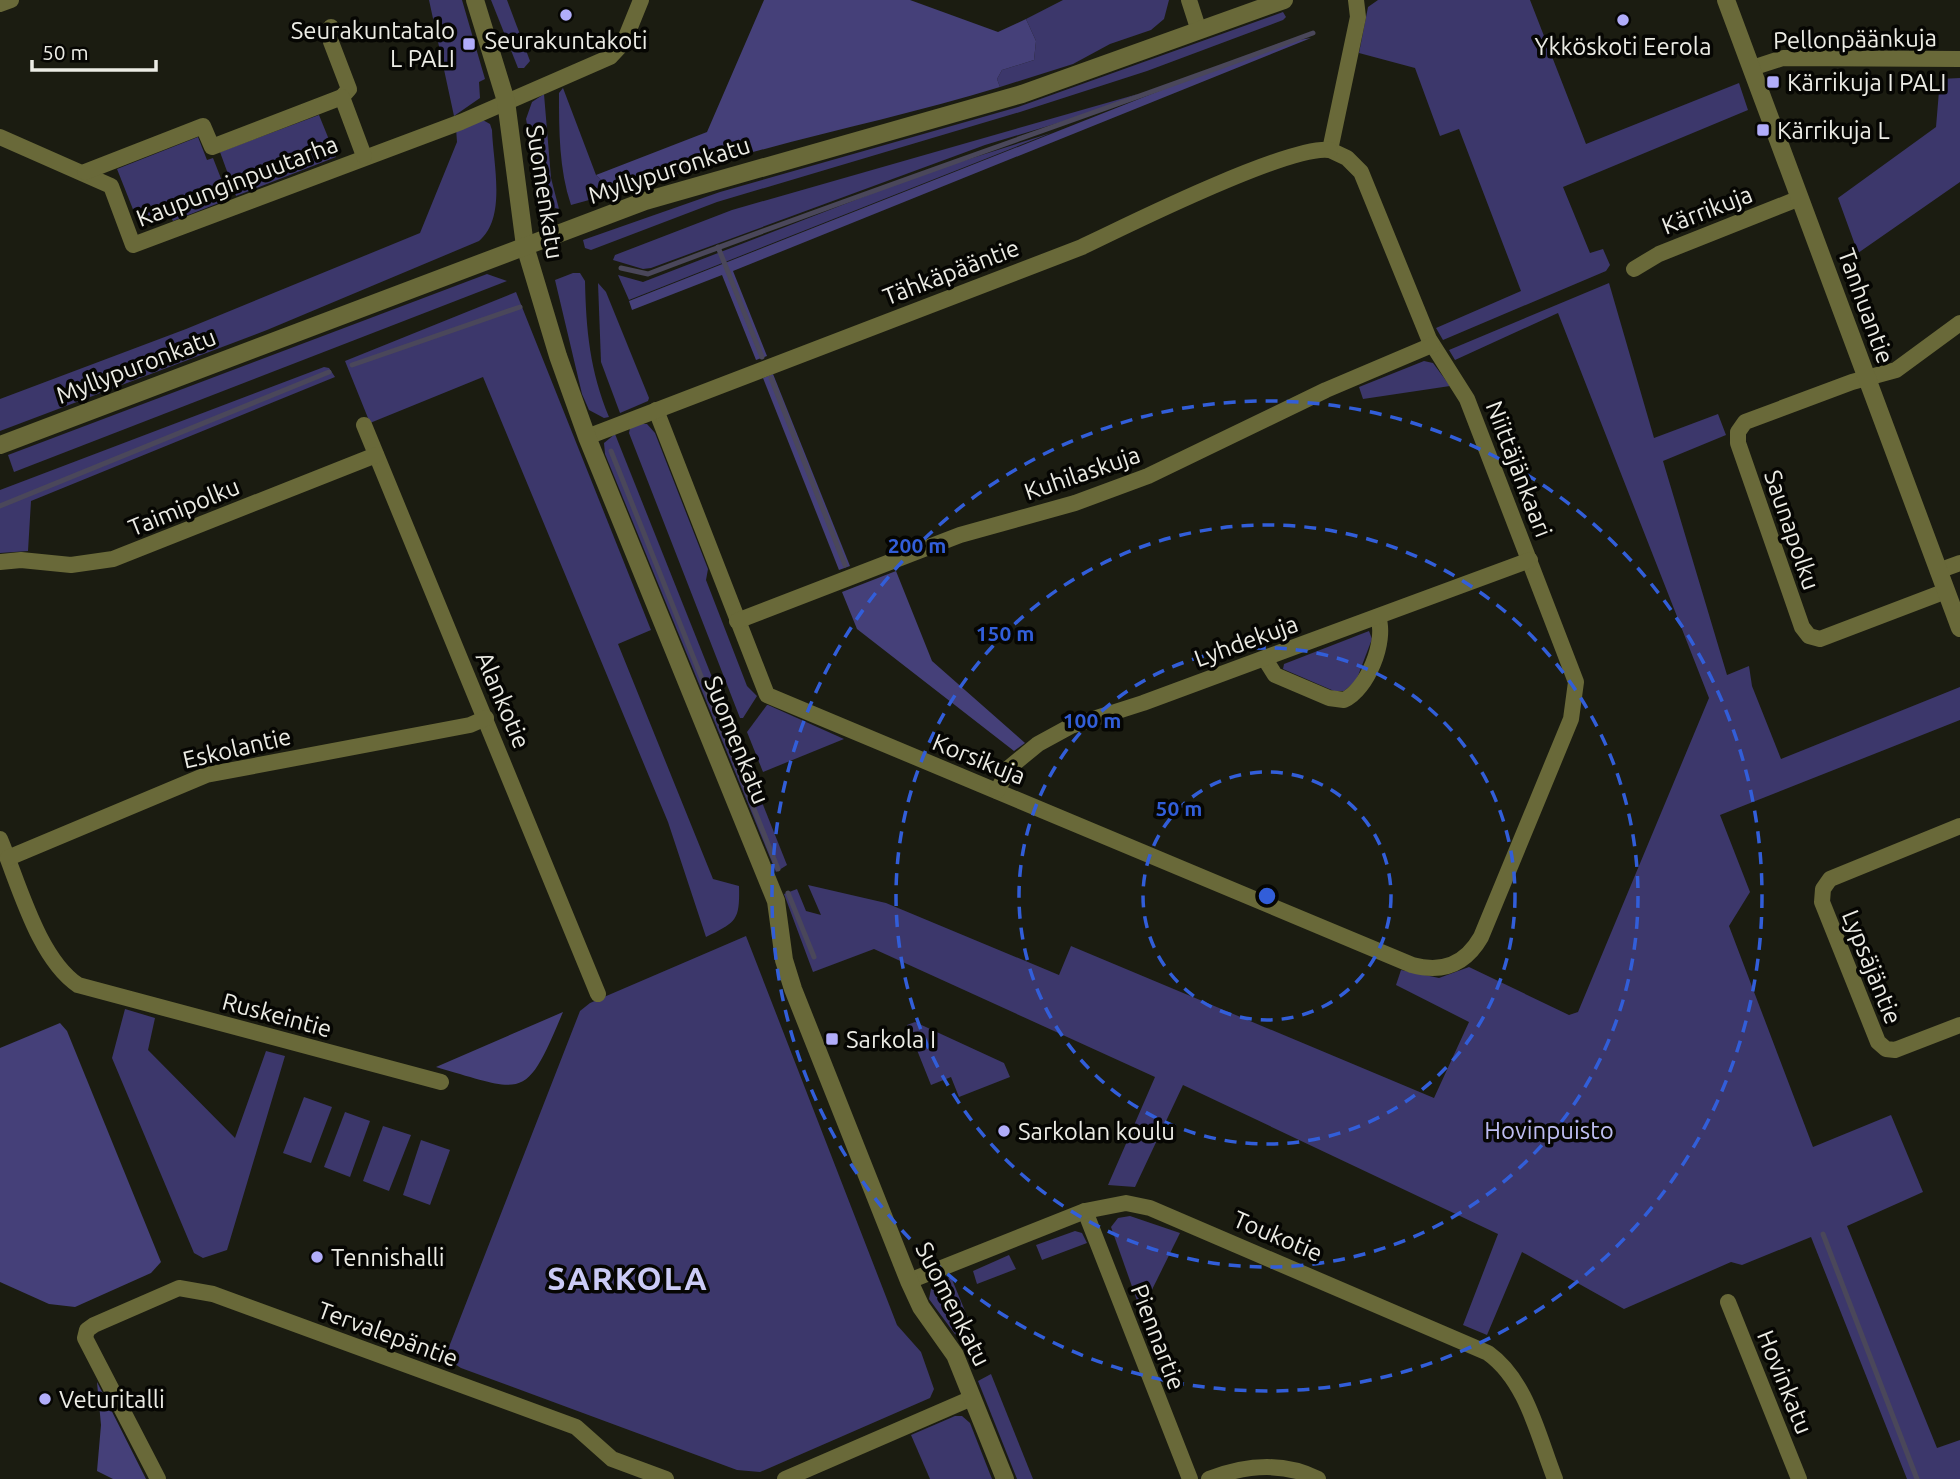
<svg xmlns="http://www.w3.org/2000/svg" width="1960" height="1479" font-family="Ubuntu,sans-serif">
<style>
.green{fill:#3c376b}
.forest{fill:#454079}
.lines{fill:none;stroke-linecap:round;stroke-linejoin:round}
.stream{stroke:#4a475a;stroke-width:5}
.minor{stroke:#696939;stroke-width:16}
.tertiary{stroke:#696939;stroke-width:18}
.ring{fill:none;stroke:#325ed9;stroke-width:3.5;stroke-dasharray:12 9}
.poi-dot{fill:#b1adfa;stroke:#060603;stroke-width:2.5}
.labels{text-anchor:middle;dominant-baseline:central;stroke-width:7;stroke-linejoin:round;paint-order:stroke}
.poi-label{font-size:24px;fill:#ecece5;stroke:#060603;text-anchor:start}
.street-label{font-size:24px;fill:#ecece5;stroke:#060603}
.park-label{font-size:24px;fill:#bfbef3;stroke:#060603}
.district-label{font-size:32px;font-weight:bold;letter-spacing:2px;fill:#cbcbf6;stroke:#060603}
.centre{fill:#325ed9;stroke:#060603;stroke-width:3.5}
.ring-label{font-size:21px;text-anchor:middle;font-weight:bold;fill:#325ed9;stroke:#060603;stroke-width:7;stroke-linejoin:round;paint-order:stroke}
</style>
<rect width="100%" height="100%" fill="#1b1c11"/>
<g class="green">
<path d="M 429,0 L 462,0 L 485,79 L 479,82 L 480,98 L 454,116 Z"/>
<path d="M 491,0 L 507,0 L 530,61 L 524,68 L 518,68 Z"/>
<path d="M 1063,0 L 1169,0 L 1164,19 L 1151,30 L 1110,44 L 1073,64 L 1000,87 L 997,79 L 1002,70 L 1034,60 L 1036,41 L 1026,19 Z"/>
<path d="M 1378,0 L 1530,0 L 1586,144 L 1739,83 L 1748,110 L 1563,187 L 1590,253 L 1603,249 L 1610,265 L 1606,271 L 1443,340 L 1436,328 L 1521,291 L 1459,129 L 1440,136 L 1415,68 L 1359,53 L 1368,7 Z"/>
<path d="M 1283,12 L 1286,17 L 1283,20 L 1147,71 L 1020,112 L 717,202 L 591,250 L 585,248 L 583,240 L 720,192 L 1018,107 Z"/>
<path d="M 1960,78 L 1960,182 L 1858,253 L 1838,198 L 1936,127 L 1940,79 Z"/>
<path d="M 563,88 L 596,175 L 609,187 L 651,179 L 654,182 L 571,205 C 559,169 559,131 559,93 Z"/>
<path d="M 544,94 L 551,178 L 559,209 L 549,206 L 540,193 L 526,119 L 532,102 Z"/>
<path d="M 1138,94 L 1091,113 L 985,145 L 651,268 L 643,269 L 613,260 L 615,255 L 732,210 Z"/>
<path d="M 319,115 L 336,157 L 236,196 L 220,152 Z"/>
<path d="M 481,119 L 490,124 L 492,130 C 493,163 507,218 479,241 L 267,330 L 0,431 L 0,399 L 186,329 L 420,233 L 457,142 L 456,128 Z"/>
<path d="M 1051,133 L 629,300 L 618,275 L 643,282 L 925,173 Z"/>
<path d="M 198,137 L 207,160 L 213,158 L 229,199 L 173,221 L 170,215 L 140,227 L 117,169 Z"/>
<path d="M 573,273 L 580,273 L 585,281 C 586,330 590,371 609,417 L 604,418 L 589,410 L 582,394 L 555,280 Z"/>
<path d="M 487,274 L 507,281 L 14,472 L 8,455 Z"/>
<path d="M 598,283 L 606,292 L 649,398 L 648,401 L 620,413 L 601,362 Z"/>
<path d="M 1609,283 L 1654,438 L 1718,414 L 1726,435 L 1663,461 L 1727,675 L 1749,666 L 1752,686 L 1781,759 L 1960,687 L 1960,720 L 1720,815 L 1750,892 L 1729,926 L 1813,1147 L 1891,1115 L 1923,1192 L 1847,1226 L 1937,1448 L 1960,1440 L 1960,1479 L 1907,1479 L 1811,1237 L 1742,1265 L 1731,1262 L 1624,1309 L 1522,1252 L 1487,1335 L 1463,1325 L 1498,1234 L 1183,1085 L 1135,1187 L 1108,1185 L 1155,1077 L 874,949 L 813,972 L 784,894 L 797,889 L 806,911 L 821,915 L 808,885 L 886,903 L 1059,975 L 1071,946 L 1434,1098 L 1469,1022 L 1396,985 L 1401,970 L 1439,978 L 1469,967 L 1569,1015 L 1578,1012 L 1709,698 L 1558,313 L 1455,360 L 1449,350 Z"/>
<path d="M 516,292 L 651,630 L 618,644 L 713,879 L 739,886 C 740,921 736,922 706,937 L 668,822 L 483,377 L 370,423 L 345,361 Z"/>
<path d="M 1424,361 L 1433,363 L 1450,386 L 1363,399 L 1359,387 Z"/>
<path d="M 324,367 L 329,368 L 335,377 L 31,501 L 28,551 L 0,553 L 0,490 Z"/>
<path d="M 639,424 L 647,424 L 655,433 L 708,569 L 706,580 L 747,686 L 757,696 L 743,718 L 740,718 L 629,433 L 630,428 Z"/>
<path d="M 615,434 L 787,865 L 776,872 L 605,454 L 604,443 Z"/>
<path d="M 1369,631 L 1372,639 L 1356,681 L 1344,691 L 1334,691 L 1283,669 L 1284,664 Z"/>
<path d="M 767,705 L 768,705 L 844,739 L 763,772 L 747,732 Z"/>
<path d="M 746,936 L 897,1325 L 921,1352 L 934,1389 L 930,1398 L 760,1472 L 737,1470 L 461,1368 L 450,1361 L 447,1352 L 580,1011 L 590,1003 Z"/>
<path d="M 125,1009 L 155,1018 L 148,1050 L 235,1138 L 266,1051 L 285,1056 L 227,1250 L 203,1258 L 194,1253 L 112,1058 Z"/>
<path d="M 915,1022 L 1004,1063 L 1010,1077 L 959,1097 L 951,1077 L 931,1085 L 907,1025 Z"/>
<path d="M 304,1097 L 332,1107 L 311,1163 L 283,1153 Z"/>
<path d="M 345,1112 L 370,1121 L 350,1177 L 324,1167 Z"/>
<path d="M 383,1126 L 411,1135 L 389,1191 L 363,1181 Z"/>
<path d="M 421,1140 L 450,1150 L 430,1205 L 403,1195 Z"/>
<path d="M 1130,1216 L 1180,1233 L 1141,1312 L 1111,1227 L 1118,1218 Z"/>
<path d="M 1075,1231 L 1082,1233 L 1087,1243 L 1042,1260 L 1036,1245 Z"/>
<path d="M 1009,1255 L 1016,1269 L 977,1284 L 973,1271 Z"/>
<path d="M 951,1277 L 984,1357 L 972,1364 L 960,1341 L 929,1299 L 931,1289 Z"/>
<path d="M 991,1374 L 1033,1479 L 1017,1479 L 978,1381 Z"/>
<path d="M 955,1416 L 962,1416 L 970,1423 L 992,1479 L 930,1479 L 911,1435 Z"/>
</g>
<g class="forest">
<path d="M 764,0 L 910,0 L 998,32 L 1026,19 L 1036,41 L 1034,60 L 1002,70 L 997,79 L 1000,87 C 885,122 768,143 654,182 L 651,179 L 609,187 L 596,175 L 707,132 Z"/>
<path d="M 1311,38 L 733,271 L 767,356 L 756,360 L 722,275 L 632,310 L 629,301 L 1280,43 Z"/>
<path d="M 773,374 L 850,566 L 839,570 L 763,378 Z"/>
<path d="M 896,571 L 932,661 L 1025,743 L 1014,751 L 857,629 L 842,592 Z"/>
<path d="M 563,1012 C 525,1102 526,1093 436,1067 Z"/>
<path d="M 60,1023 L 67,1031 L 161,1262 L 151,1273 L 75,1307 L 49,1304 L 0,1282 L 0,1048 Z"/>
<path d="M 97,1382 L 146,1479 L 113,1479 L 97,1471 L 101,1425 Z"/>
</g>
<g class="lines">
<g class="stream">
<path d="M 718,247 L 762,357"/>
<path d="M 621,268 L 648,274 C 868,190 1092,115 1313,33"/>
<path d="M 352,365 L 520,307"/>
<path d="M 771,378 L 845,565"/>
<path d="M 611,451 L 778,869"/>
<path d="M 0,506 L 329,372"/>
<path d="M 788,893 L 814,957"/>
<path d="M 1823,1234 L 1917,1479"/>
</g>
<g class="minor">
<path d="M 1189,0 L 1199,31"/>
<path d="M 0,4 L 11,0"/>
<path d="M 331,27 L 331,42 L 349,89 L 342,97"/>
<path d="M 1752,68 L 1783,58 L 1960,59"/>
<path d="M 0,137 L 111,186 L 133,245 L 461,122 L 610,57 L 624,42 L 641,0"/>
<path d="M 85,172 L 203,126 L 212,147 L 342,97 L 364,156"/>
<path d="M 1634,269 L 1659,254 L 1800,198"/>
<path d="M 656,410 L 767,695 L 1412,965 C 1442,973 1465,965 1481,937 L 1571,719 L 1576,682 L 1467,399 L 1429,339 L 1361,172 L 1347,158 L 1330,150 L 1358,17 L 1356,0"/>
<path d="M 364,425 L 598,994"/>
<path d="M 587,437 L 1082,247 C 1125,226 1291,144 1330,150"/>
<path d="M 0,562 L 21,560 L 71,565 L 113,559 L 376,455"/>
<path d="M 1938,571 L 1960,563"/>
<path d="M 1946,591 L 1820,639 L 1809,636 L 1802,627 L 1738,443 L 1738,432 L 1745,422 L 1852,382 L 1896,370 L 1960,323"/>
<path d="M 737,621 L 960,535 L 1075,503 L 1148,476 L 1326,390 L 1432,345"/>
<path d="M 1265,659 L 1275,675 L 1329,698 L 1344,700 C 1367,690 1387,641 1378,617"/>
<path d="M 997,791 L 1010,767 L 1038,744 L 1071,726 L 1143,703 L 1530,560"/>
<path d="M 1960,826 L 1830,879 L 1823,889 L 1822,902 L 1878,1042 L 1886,1049 L 1895,1050 L 1960,1025"/>
<path d="M 0,839 C 19,884 38,958 78,985 L 441,1082"/>
<path d="M 8,858 L 206,775 L 470,725 L 486,718"/>
<path d="M 1085,1211 L 1190,1479"/>
<path d="M 909,1281 L 1085,1211 L 1126,1203 L 1150,1208 L 1488,1353 C 1527,1381 1538,1436 1555,1479"/>
<path d="M 1728,1302 L 1799,1479"/>
<path d="M 158,1479 L 85,1338 L 87,1330 L 94,1325 L 179,1288 L 213,1294 L 576,1427 L 612,1459 L 666,1479"/>
<path d="M 785,1479 L 972,1398"/>
<path d="M 1209,1479 C 1245,1465 1282,1461 1318,1479"/>
</g>
<g class="tertiary">
<path d="M 475,0 L 506,101 L 525,246 L 558,356 L 587,437 L 776,901 L 784,960 L 793,989 L 909,1281 L 921,1307 L 955,1355 L 1005,1479"/>
<path d="M 1726,0 L 1960,628"/>
<path d="M 0,445 L 645,201 L 1022,94 L 1284,0"/>
</g>
</g>
<g class="ring">
<circle cx="1267" cy="896" r="124"/>
<circle cx="1267" cy="896" r="248"/>
<circle cx="1267" cy="896" r="371"/>
<circle cx="1267" cy="896" r="495"/>
</g>
<g class="poi-dot">
<circle cx="566" cy="15" r="7"/>
<circle cx="1623" cy="20" r="7"/>
<rect x="462" y="37" width="14" height="14" rx="3.5"/>
<rect x="1766" y="75" width="14" height="14" rx="3.5"/>
<rect x="1756" y="123" width="14" height="14" rx="3.5"/>
<rect x="825" y="1032" width="14" height="14" rx="3.5"/>
<circle cx="1004" cy="1131" r="7"/>
<circle cx="317" cy="1257" r="7"/>
<circle cx="45" cy="1399" r="7"/>
</g>
<g class="labels">
<g class="poi-label">
<text x="455" y="30" text-anchor="end">Seurakuntatalo<tspan x="455" dy="28">L PALI</tspan></text>
<text x="566" y="40" text-anchor="middle">Seurakuntakoti</text>
<text x="1623" y="46" text-anchor="middle">Ykköskoti Eerola</text>
<text x="1787" y="82">Kärrikuja I PALI</text>
<text x="1777" y="130">Kärrikuja L</text>
<text x="846" y="1039">Sarkola I</text>
<text x="1018" y="1131">Sarkolan koulu</text>
<text x="331" y="1257">Tennishalli</text>
<text x="59" y="1399">Veturitalli</text>
</g>
<g class="street-label">
<text transform="translate(1855 39) rotate(-1)">Pellonpäänkuja</text>
<text transform="translate(669 170) rotate(-18)">Myllypuronkatu</text>
<text transform="translate(237 181) rotate(-21)">Kaupunginpuutarha</text>
<text transform="translate(545 192) rotate(81)">Suomenkatu</text>
<text transform="translate(1707 210) rotate(-21)">Kärrikuja</text>
<text transform="translate(951 272) rotate(-21)">Tähkäpääntie</text>
<text transform="translate(1866 306) rotate(70)">Tanhuantie</text>
<text transform="translate(136 366) rotate(-21)">Myllypuronkatu</text>
<text transform="translate(1519 469) rotate(69)">Niittäjänkaari</text>
<text transform="translate(1082 473) rotate(-19)">Kuhilaskuja</text>
<text transform="translate(184 507) rotate(-22)">Taimipolku</text>
<text transform="translate(1792 530) rotate(71)">Saunapolku</text>
<text transform="translate(1246 641) rotate(-20)">Lyhdekuja</text>
<text transform="translate(503 700) rotate(67)">Alankotie</text>
<text transform="translate(737 740) rotate(68)">Suomenkatu</text>
<text transform="translate(237 748) rotate(-13)">Eskolantie</text>
<text transform="translate(979 759) rotate(22)">Korsikuja</text>
<text transform="translate(1872 967) rotate(68)">Lypsäjäntie</text>
<text transform="translate(277 1015) rotate(15)">Ruskeintie</text>
<text transform="translate(1278 1236) rotate(23)">Toukotie</text>
<text transform="translate(953 1304) rotate(63)">Suomenkatu</text>
<text transform="translate(388 1334) rotate(20)">Tervalepäntie</text>
<text transform="translate(1158 1337) rotate(69)">Piennartie</text>
<text transform="translate(1785 1382) rotate(68)">Hovinkatu</text>
</g>
<g class="park-label">
<text x="1549" y="1130">Hovinpuisto</text>
</g>
<g class="district-label">
<text x="628" y="1278">SARKOLA</text>
</g>
</g>
<circle cx="1267" cy="896" r="10" class="centre"/>
<g class="ring-label">
<text x="917" y="553">200 m</text>
<text x="1005" y="641">150 m</text>
<text x="1092" y="728">100 m</text>
<text x="1179" y="816">50 m</text>
</g>
<path d="M32 60v10h124v-10" fill="none" stroke="#ecece5" stroke-width="3.5"/>
<text x="42" y="60" font-size="21" fill="#ecece5" stroke="#060603" stroke-width="5" paint-order="stroke">50 m</text>
</svg>
